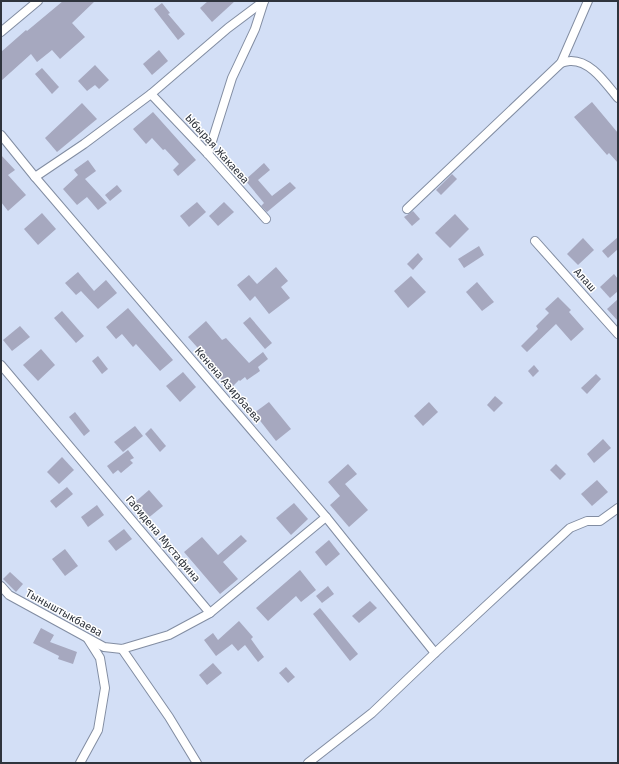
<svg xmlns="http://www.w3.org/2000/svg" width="619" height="764" font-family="'Fira Sans',sans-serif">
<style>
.building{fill:#a6a8bf}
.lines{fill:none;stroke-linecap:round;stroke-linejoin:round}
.street-casing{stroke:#828da2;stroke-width:10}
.street{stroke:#fff;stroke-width:8}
.labels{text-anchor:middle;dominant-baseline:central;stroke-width:3;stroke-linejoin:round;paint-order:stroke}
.street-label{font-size:11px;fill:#2f343d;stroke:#fff}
</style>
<rect width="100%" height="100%" fill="#d3dff6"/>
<g class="building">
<path d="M 63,1 L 95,1 L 72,23 L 85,37 L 60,59 L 52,50 L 37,62 L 31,54 L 1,81 L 1,52 L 26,30 L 27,31 Z"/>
<path d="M 208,1 L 235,1 L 212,22 L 200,8 Z"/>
<path d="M 162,3 L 170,13 L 168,14 L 185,34 L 178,40 L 154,9 Z"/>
<path d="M 159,50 L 168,61 L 152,75 L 143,64 Z"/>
<path d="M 95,65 L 109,80 L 99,89 L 95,85 L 87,91 L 78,81 Z"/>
<path d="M 42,68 L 59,87 L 52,94 L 35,74 Z"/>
<path d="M 592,102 L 618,133 L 618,163 L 609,153 L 607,155 L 574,117 Z"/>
<path d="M 82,103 L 97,119 L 57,152 L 45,138 Z"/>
<path d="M 153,112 L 196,160 L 178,176 L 173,170 L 179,164 L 165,149 L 163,150 L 152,138 L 146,144 L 133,129 Z"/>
<path d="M 1,155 L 15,170 L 8,175 L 26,195 L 8,211 L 1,202 Z"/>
<path d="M 88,160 L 96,171 L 85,179 L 107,203 L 98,210 L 87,197 L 77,205 L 63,189 L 78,175 L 74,170 Z"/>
<path d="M 264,163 L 270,170 L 258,180 L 272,196 L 290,182 L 296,188 L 267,212 L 261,206 L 264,203 L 245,180 Z"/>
<path d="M 452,174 L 457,179 L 441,195 L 436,190 Z"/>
<path d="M 117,185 L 122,191 L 110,201 L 105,195 Z"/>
<path d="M 197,202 L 206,212 L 189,227 L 180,216 Z"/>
<path d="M 224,202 L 234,212 L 218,226 L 209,216 Z"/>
<path d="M 413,211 L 420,219 L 412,226 L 404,217 Z"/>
<path d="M 42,213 L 56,229 L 38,245 L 24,229 Z"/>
<path d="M 455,214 L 469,229 L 450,248 L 435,233 Z"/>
<path d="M 618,237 L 618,249 L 608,258 L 602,251 Z"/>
<path d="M 583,238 L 594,250 L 578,265 L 567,254 Z"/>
<path d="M 479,246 L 484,255 L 464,268 L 458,259 Z"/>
<path d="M 418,253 L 423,259 L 413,270 L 407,264 Z"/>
<path d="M 276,267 L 288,281 L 281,287 L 290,298 L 269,314 L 255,296 L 250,301 L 237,285 L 249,275 L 257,284 Z"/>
<path d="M 78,272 L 94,291 L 106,280 L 117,293 L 98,309 L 81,291 L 76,295 L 65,283 Z"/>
<path d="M 614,274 L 618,279 L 618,291 L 610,298 L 600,287 Z"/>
<path d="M 411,276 L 426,292 L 408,308 L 394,291 Z"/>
<path d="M 477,282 L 494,302 L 482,311 L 466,292 Z"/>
<path d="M 558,297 L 571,310 L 569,312 L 584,329 L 571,341 L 556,324 L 527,352 L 521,346 L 538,329 L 536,326 L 549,313 L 545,309 Z"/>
<path d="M 618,299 L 618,321 L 607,309 Z"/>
<path d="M 128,308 L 173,360 L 160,371 L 136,344 L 133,347 L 122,334 L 116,339 L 106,327 Z"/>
<path d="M 62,311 L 84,336 L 76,343 L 54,318 Z"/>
<path d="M 250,317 L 272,343 L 265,349 L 243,323 Z"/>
<path d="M 206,321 L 222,340 L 226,338 L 249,363 L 263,352 L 268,359 L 258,367 L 260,371 L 247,380 L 245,377 L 240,381 L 239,380 L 230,389 L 203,359 L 205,356 L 188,337 Z"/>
<path d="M 20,326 L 30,337 L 12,351 L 3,340 Z"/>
<path d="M 41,349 L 55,365 L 38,381 L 23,365 Z"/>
<path d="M 98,356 L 108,369 L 102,374 L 92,361 Z"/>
<path d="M 534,365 L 539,371 L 533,377 L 528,371 Z"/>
<path d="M 183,372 L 196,387 L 180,402 L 166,386 Z"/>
<path d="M 596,374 L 601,379 L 587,394 L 581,388 Z"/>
<path d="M 495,396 L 503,403 L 494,412 L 487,405 Z"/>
<path d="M 269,402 L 291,429 L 276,441 L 254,413 Z"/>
<path d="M 429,402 L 438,412 L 423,426 L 414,416 Z"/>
<path d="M 75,412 L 90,431 L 84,436 L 69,417 Z"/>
<path d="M 135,426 L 143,436 L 123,452 L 114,442 Z"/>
<path d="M 151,428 L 166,446 L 160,452 L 145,434 Z"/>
<path d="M 603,439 L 611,448 L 594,463 L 587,454 Z"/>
<path d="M 128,450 L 134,458 L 130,460 L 133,463 L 121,473 L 118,470 L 113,474 L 107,466 Z"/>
<path d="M 62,457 L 74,470 L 59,484 L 47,472 Z"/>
<path d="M 348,464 L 357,474 L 345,484 L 368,510 L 349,527 L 330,505 L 340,496 L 328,482 Z"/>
<path d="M 556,464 L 566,474 L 560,480 L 550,470 Z"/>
<path d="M 597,480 L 608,492 L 592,506 L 581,494 Z"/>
<path d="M 67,487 L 73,494 L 56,508 L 50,501 Z"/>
<path d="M 149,490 L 163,506 L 147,519 L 134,503 Z"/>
<path d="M 294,503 L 308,519 L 291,535 L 276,518 Z"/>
<path d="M 97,505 L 104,515 L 88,527 L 81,517 Z"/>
<path d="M 124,529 L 132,539 L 116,551 L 108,541 Z"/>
<path d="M 241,535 L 247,541 L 223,562 L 238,579 L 220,594 L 184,552 L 202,537 L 218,555 Z"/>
<path d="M 329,540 L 340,554 L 326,566 L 315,552 Z"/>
<path d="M 65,549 L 78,566 L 65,576 L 52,559 Z"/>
<path d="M 300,570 L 316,590 L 301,602 L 296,596 L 268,621 L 256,608 Z"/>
<path d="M 10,572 L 23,584 L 16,592 L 3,579 Z"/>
<path d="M 328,586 L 334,594 L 322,603 L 316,596 Z"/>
<path d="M 370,601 L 377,608 L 359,623 L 352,616 Z"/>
<path d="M 320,608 L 358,654 L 350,661 L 313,614 Z"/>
<path d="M 239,621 L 253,637 L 251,639 L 264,657 L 258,662 L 245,645 L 238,651 L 232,644 L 216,656 L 204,640 L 213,633 L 218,640 Z"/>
<path d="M 41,628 L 54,635 L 50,642 L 77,652 L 73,664 L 58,659 L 59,656 L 33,643 Z"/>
<path d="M 213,663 L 222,673 L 207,685 L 199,675 Z"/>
<path d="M 286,667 L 295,677 L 288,683 L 279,673 Z"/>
</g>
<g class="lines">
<defs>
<g id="street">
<path d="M 1,32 L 38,1"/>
<path d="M 561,63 C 564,62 567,61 570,61 C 591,60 606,84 618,98"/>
<path d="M 151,94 L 208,154 L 266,219"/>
<path d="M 1,135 L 35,177 L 326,517 L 435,653"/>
<path d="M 208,154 L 232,78 L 255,29 L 264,1"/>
<path d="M 35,177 L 84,144 L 151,94 L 228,28 L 264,1"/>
<path d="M 407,209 L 561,63 L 588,1"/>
<path d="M 535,241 L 618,334"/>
<path d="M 1,365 L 210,613 L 326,517"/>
<path d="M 1,586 L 9,595 L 104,647 L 122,649 L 169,635 L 210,613"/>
<path d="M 122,649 L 169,717 L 197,763"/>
<path d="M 80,763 L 98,730 L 105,688 L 100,658 L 88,639"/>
<path d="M 308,763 L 372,713 L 435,653 L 570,528 L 587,521 L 600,521 L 618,508"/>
</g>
</defs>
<use href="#street" class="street-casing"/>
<use href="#street" class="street"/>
</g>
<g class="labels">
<g class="street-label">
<text transform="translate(217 149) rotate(48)">Ыбырая Жакаева</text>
<text transform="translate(585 280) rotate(48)">Алаш</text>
<text transform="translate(228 385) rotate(49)">Кенена Азирбаева</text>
<text transform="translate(163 539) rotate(50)">Габидена Мустафина</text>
<text transform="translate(64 613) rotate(29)">Тыныштыкбаева</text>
</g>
</g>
<rect width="619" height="764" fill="none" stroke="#2f343d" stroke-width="4"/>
</svg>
